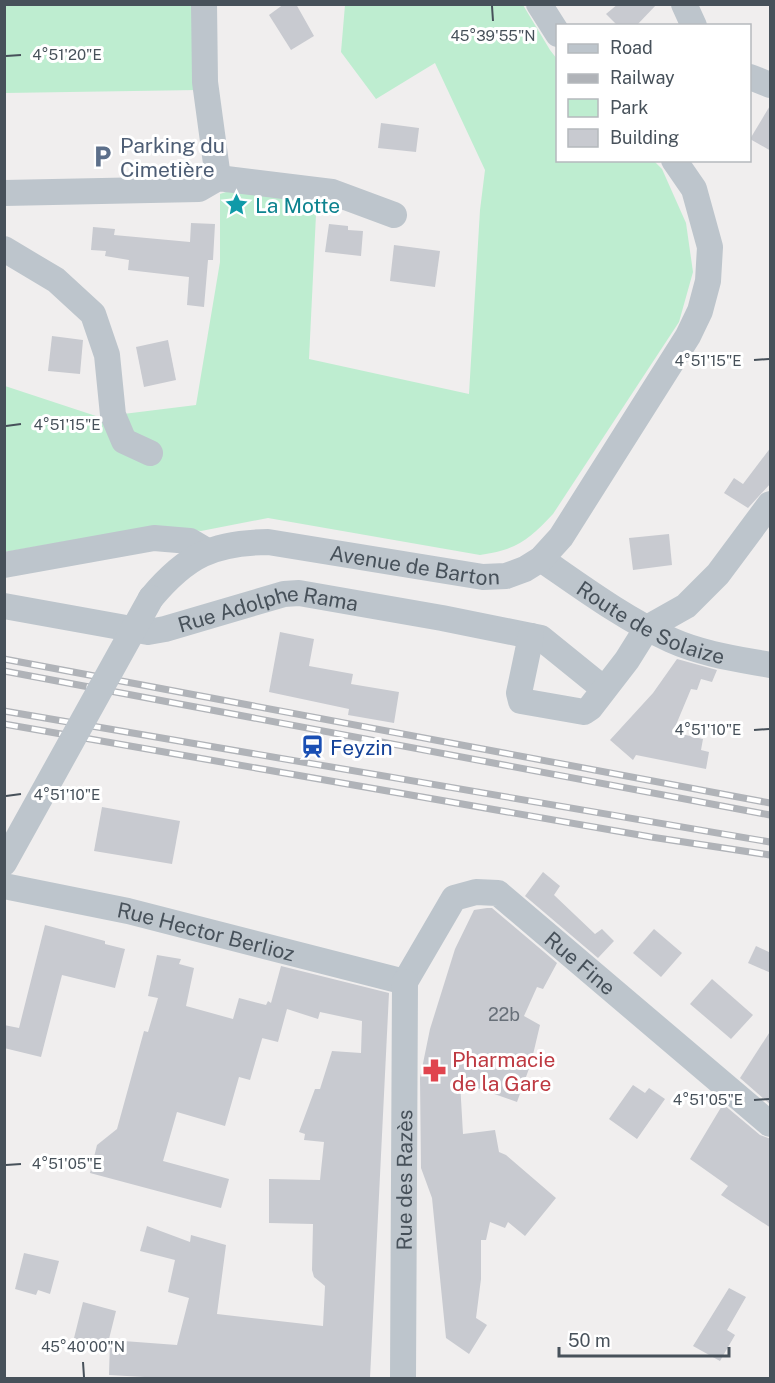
<svg xmlns="http://www.w3.org/2000/svg" width="775" height="1383" font-family="'Public Sans',sans-serif">
<style>
.green{fill:#beedd0}
.building{fill:#c8cad0}
.lines{fill:none;stroke-linecap:round;stroke-linejoin:round}
.minor{stroke:#bdc5cc;stroke-width:26}
.rail-casing{stroke:#b0b3b8;stroke-width:7}
.rail{stroke:#fff;stroke-width:4.5;stroke-dasharray:14;stroke-linecap:butt}
.minor-bridge{stroke:#bdc5cc;stroke-width:26}
.ticks{fill:none;stroke:#47515a;stroke-width:2}
.labels{text-anchor:middle;dominant-baseline:central;stroke-width:6;stroke-linejoin:round;paint-order:stroke}
.number-label{font-size:18px;fill:#676f78}
.service-label{font-size:21px;fill:#4e5e75;stroke:#fff;text-anchor:start}
.culture-label{font-size:21px;fill:#0d838f;stroke:#fff;text-anchor:start}
.street-label{font-size:21px;fill:#47515a;stroke:#fff}
.transit-label{font-size:21px;fill:#164399;stroke:#fff;text-anchor:start}
.health-label{font-size:21px;fill:#be3a42;stroke:#fff;text-anchor:start}
.ticks-label{font-size:15px;text-anchor:middle;fill:#47515a;stroke:#fff;stroke-width:6;stroke-linejoin:round;paint-order:stroke}
</style>
<rect width="100%" height="100%" fill="#f0eeee"/>
<g class="green">
<path d="M 4,5 L 197,5 L 198,90 L 5,93 Z"/>
<path d="M 345,5 L 523,5 L 550,50 L 557,59 L 558,160 L 654,161 L 662,169 L 686,223 L 693,272 L 679,322 L 553,514 C 529,540 516,550 480,555 L 268,518 L 201,531 L 154,526 L 5,552 L 5,386 L 99,417 L 196,405 L 220,262 L 220,194 L 247,185 L 317,194 L 309,359 L 469,394 L 480,210 L 485,170 L 435,63 L 376,99 L 341,52 Z"/>
</g>
<g class="building">
<path d="M 284,4 L 296,4 L 314,36 L 291,50 L 269,15 Z"/>
<path d="M 618,4 L 657,4 L 636,26 L 618,26 L 606,14 Z"/>
<path d="M 771,104 L 771,151 L 750,139 Z"/>
<path d="M 381,123 L 419,128 L 416,152 L 378,148 Z"/>
<path d="M 191,223 L 215,224 L 213,260 L 208,260 L 204,307 L 187,305 L 189,277 L 128,270 L 129,260 L 105,256 L 106,251 L 91,250 L 93,227 L 115,229 L 114,235 L 190,242 Z"/>
<path d="M 329,224 L 348,226 L 348,230 L 363,231 L 361,256 L 325,252 Z"/>
<path d="M 394,245 L 440,251 L 435,287 L 390,281 Z"/>
<path d="M 52,336 L 83,340 L 80,374 L 48,371 Z"/>
<path d="M 168,340 L 176,380 L 144,387 L 136,347 Z"/>
<path d="M 771,447 L 771,483 L 748,508 L 724,493 L 734,478 L 743,484 Z"/>
<path d="M 669,534 L 672,565 L 633,570 L 629,538 Z"/>
<path d="M 280,632 L 314,639 L 309,666 L 353,674 L 351,684 L 399,692 L 394,723 L 348,715 L 349,709 L 269,692 Z"/>
<path d="M 677,659 L 717,670 L 712,682 L 701,679 L 697,690 L 691,689 L 673,732 L 703,739 L 701,750 L 709,752 L 706,769 L 636,755 L 633,760 L 610,740 L 653,693 Z"/>
<path d="M 102,807 L 180,821 L 172,864 L 94,851 Z"/>
<path d="M 543,872 L 560,886 L 554,895 L 595,934 L 602,929 L 614,941 L 598,958 L 525,896 Z"/>
<path d="M 487,908 L 492,908 L 557,963 L 543,989 L 537,987 L 524,1016 L 540,1025 L 531,1063 L 517,1102 L 460,1082 L 463,1134 L 495,1130 L 499,1152 L 506,1155 L 556,1198 L 525,1236 L 508,1222 L 505,1228 L 490,1222 L 486,1240 L 481,1240 L 481,1279 L 476,1318 L 487,1325 L 469,1354 L 446,1338 L 432,1198 L 421,1168 L 420,1078 L 430,1029 L 455,949 L 474,910 Z"/>
<path d="M 45,925 L 105,941 L 105,944 L 125,949 L 115,988 L 62,975 L 41,1057 L 4,1048 L 4,1025 L 19,1028 Z"/>
<path d="M 654,929 L 682,953 L 661,977 L 633,953 Z"/>
<path d="M 756,946 L 771,953 L 771,973 L 748,963 Z"/>
<path d="M 157,955 L 181,959 L 179,964 L 194,968 L 186,1006 L 233,1019 L 239,998 L 266,1005 L 268,1001 L 271,1003 L 281,966 L 389,993 L 370,1378 L 162,1378 L 109,1375 L 110,1340 L 177,1345 L 189,1298 L 168,1292 L 175,1260 L 140,1251 L 147,1226 L 190,1242 L 191,1235 L 226,1245 L 217,1314 L 323,1326 L 325,1286 L 314,1277 L 312,1270 L 313,1224 L 269,1223 L 269,1179 L 320,1180 L 324,1142 L 304,1140 L 305,1134 L 299,1132 L 315,1089 L 320,1089 L 332,1051 L 361,1053 L 362,1021 L 320,1012 L 318,1019 L 287,1009 L 278,1042 L 262,1038 L 264,1032 L 250,1080 L 239,1077 L 225,1126 L 177,1112 L 163,1161 L 229,1179 L 221,1208 L 90,1173 L 97,1145 L 117,1129 L 144,1031 L 148,1032 L 158,998 L 148,996 Z"/>
<path d="M 712,979 L 753,1015 L 731,1039 L 690,1004 Z"/>
<path d="M 771,1030 L 771,1105 L 740,1078 Z"/>
<path d="M 633,1085 L 645,1093 L 649,1088 L 665,1099 L 637,1139 L 609,1119 Z"/>
<path d="M 723,1104 L 760,1135 L 771,1139 L 771,1228 L 721,1195 L 728,1186 L 690,1159 Z"/>
<path d="M 24,1253 L 59,1261 L 50,1294 L 38,1290 L 36,1295 L 15,1289 Z"/>
<path d="M 729,1288 L 746,1297 L 727,1330 L 735,1335 L 720,1361 L 693,1346 Z"/>
<path d="M 83,1302 L 116,1311 L 106,1351 L 73,1342 Z"/>
</g>
<g class="lines">
<g class="minor">
<path d="M 204,4 L 205,82 L 218,178"/>
<path d="M 539,4 L 558,34"/>
<path d="M 684,4 L 694,26"/>
<path d="M 750,77 L 770,85"/>
<path d="M 4,193 L 199,189 L 218,178 L 332,192 L 394,215"/>
<path d="M 4,249 L 56,280 L 93,314 L 107,355 L 113,415 L 124,441 L 150,453"/>
<path id="s1" d="M 541,559 C 583,588 625,619 671,640 C 702,654 738,659 770,665"/>
<path d="M 4,565 L 154,538 L 190,541 L 207,551"/>
<path id="s2" d="M 151,598 C 187,555 213,543 268,542 L 483,577 L 506,576 L 525,569 L 541,559 L 561,537 L 688,336 L 700,311 L 708,281 L 710,247 L 694,189 L 674,160"/>
<path id="s3" d="M 4,606 L 148,632 L 165,629 L 284,594 L 299,593 L 442,618 L 541,638 L 604,689"/>
<path d="M 531,636 L 519,693 L 521,701 L 584,712 L 590,708 L 627,660 L 647,628 L 686,606 L 718,574 L 770,504"/>
<path id="s4" d="M 4,886 L 128,911 L 405,982"/>
<path id="s5" d="M 405,982 L 454,898 L 476,892 L 498,893 L 770,1124"/>
<path id="s6" d="M 403,1378 L 405,982"/>
</g>
<defs>
<g id="rail">
<path d="M 4,659 L 770,803"/>
<path d="M 4,671 L 770,815"/>
<path d="M 4,711 L 770,842"/>
<path d="M 4,724 L 651,837 L 770,855"/>
</g>
</defs>
<use href="#rail" class="rail-casing"/>
<use href="#rail" class="rail"/>
<path class="minor-bridge" d="M 4,863 L 151,598"/>
</g>
<path class="ticks" d="M 492,6 L 493,21M 6,56 L 21,55M 754,360 L 769,359M 6,426 L 21,424M 754,730 L 769,729M 6,796 L 21,794M 754,1100 L 769,1099M 6,1165 L 21,1164M 83,1362 L 84,1377"/>
<defs>
<symbol id="parking-bare" viewBox="-9 -9 18 18"><path d="M-3.5-5.5H1a3.5 3.5 0 0 1 0 7H-1V5.5H-3.5ZM-1-3.4V-.6H.8a1.4 1.4 0 0 0 0-2.8Z" fill="#5c6f8a" stroke="#fff" stroke-width="2.5" paint-order="stroke"/></symbol>
<symbol id="sight-bare" viewBox="-9 -9 18 18"><path d="M0-6L1.8-2.2L6-1.7L2.9 1.2L3.7 5.4L0 3.3L-3.7 5.4L-2.9 1.2L-6-1.7L-1.8-2.2Z" fill="#0f9aa8" stroke="#fff" stroke-width="2.5" paint-order="stroke"/></symbol>
<symbol id="station-bare" viewBox="-9 -9 18 18"><path d="M-3-6H3Q5-6 5-4V2Q5 4 3 4L4.5 6H3L1.5 4h-3L-3 6H-4.5L-3 4Q-5 4-5 2V-4Q-5-6-3-6ZM-3.5-4v3h7v-3ZM-3.5 1v1.5H-2V1ZM2 1v1.5H3.5V1Z" fill="#1a4fb4" stroke="#fff" stroke-width="2.5" paint-order="stroke"/></symbol>
<symbol id="pharmacy-bare" viewBox="-9 -9 18 18"><path d="M-2-6h4v4h4v4h-4v4h-4v-4h-4v-4h4Z" fill="#e0444e" stroke="#fff" stroke-width="2.5" paint-order="stroke"/></symbol>
</defs>
<g fill-rule="evenodd">
<use href="#parking-bare" x="86" y="140" width="33" height="33"/>
<use href="#sight-bare" x="220" y="188" width="33" height="33"/>
<use href="#station-bare" x="296" y="730" width="33" height="33"/>
<use href="#pharmacy-bare" x="418" y="1054" width="33" height="33"/>
</g>
<g class="labels">
<g class="number-label">
<text x="504" y="1014">22b</text>
</g>
<g class="service-label">
<text x="120" y="145">Parking du<tspan x="120" dy="24">Cimetière</tspan></text>
</g>
<g class="culture-label">
<text x="255" y="205">La Motte</text>
</g>
<g class="street-label">
<text stroke="none"><textPath href="#s2" startOffset="284">Avenue de Barton</textPath></text>
<text stroke="none"><textPath href="#s3" startOffset="270">Rue Adolphe Rama</textPath></text>
<text stroke="none"><textPath href="#s1" startOffset="128">Route de Solaize</textPath></text>
<text stroke="none"><textPath href="#s4" startOffset="207">Rue Hector Berlioz</textPath></text>
<text stroke="none"><textPath href="#s5" startOffset="250">Rue Fine</textPath></text>
<text stroke="none"><textPath href="#s6" startOffset="198">Rue des Razès</textPath></text>
</g>
<g class="transit-label">
<text x="330" y="747">Feyzin</text>
</g>
<g class="health-label">
<text x="452" y="1059">Pharmacie<tspan x="452" dy="24">de la Gare</tspan></text>
</g>
</g>
<g class="ticks-label">
<text x="493" y="41">45°39'55"N</text>
<text x="67" y="60">4°51'20"E</text>
<text x="708" y="366">4°51'15"E</text>
<text x="67" y="430">4°51'15"E</text>
<text x="708" y="735">4°51'10"E</text>
<text x="67" y="800">4°51'10"E</text>
<text x="708" y="1105">4°51'05"E</text>
<text x="67" y="1169">4°51'05"E</text>
<text x="83" y="1352">45°40'00"N</text>
</g>
<rect width="775" height="1383" fill="none" stroke="#47515a" stroke-width="12"/>
<rect x="556" y="24" width="195" height="138" fill="#ffffff" stroke="#b5b9bd" stroke-width="1.5"/>
<rect x="568" y="44" width="30" height="9" fill="#bdc5cc" stroke="#b5b9bd" stroke-width="1.5"/>
<text x="610" y="54" font-size="18" fill="#47515a">Road</text>
<rect x="568" y="74" width="30" height="9" fill="#b0b3b8" stroke="#b5b9bd" stroke-width="1.5"/>
<text x="610" y="84" font-size="18" fill="#47515a">Railway</text>
<rect x="568" y="99" width="30" height="18" fill="#beedd0" stroke="#b5b9bd" stroke-width="1.5"/>
<text x="610" y="114" font-size="18" fill="#47515a">Park</text>
<rect x="568" y="129" width="30" height="18" fill="#c8cad0" stroke="#b5b9bd" stroke-width="1.5"/>
<text x="610" y="144" font-size="18" fill="#47515a">Building</text>
<path d="M559 1347v9h170v-9" fill="none" stroke="#47515a" stroke-width="3"/>
<text x="568" y="1347" font-size="18" fill="#47515a" stroke="#ffffff" stroke-width="4.5" paint-order="stroke">50 m</text>
</svg>
